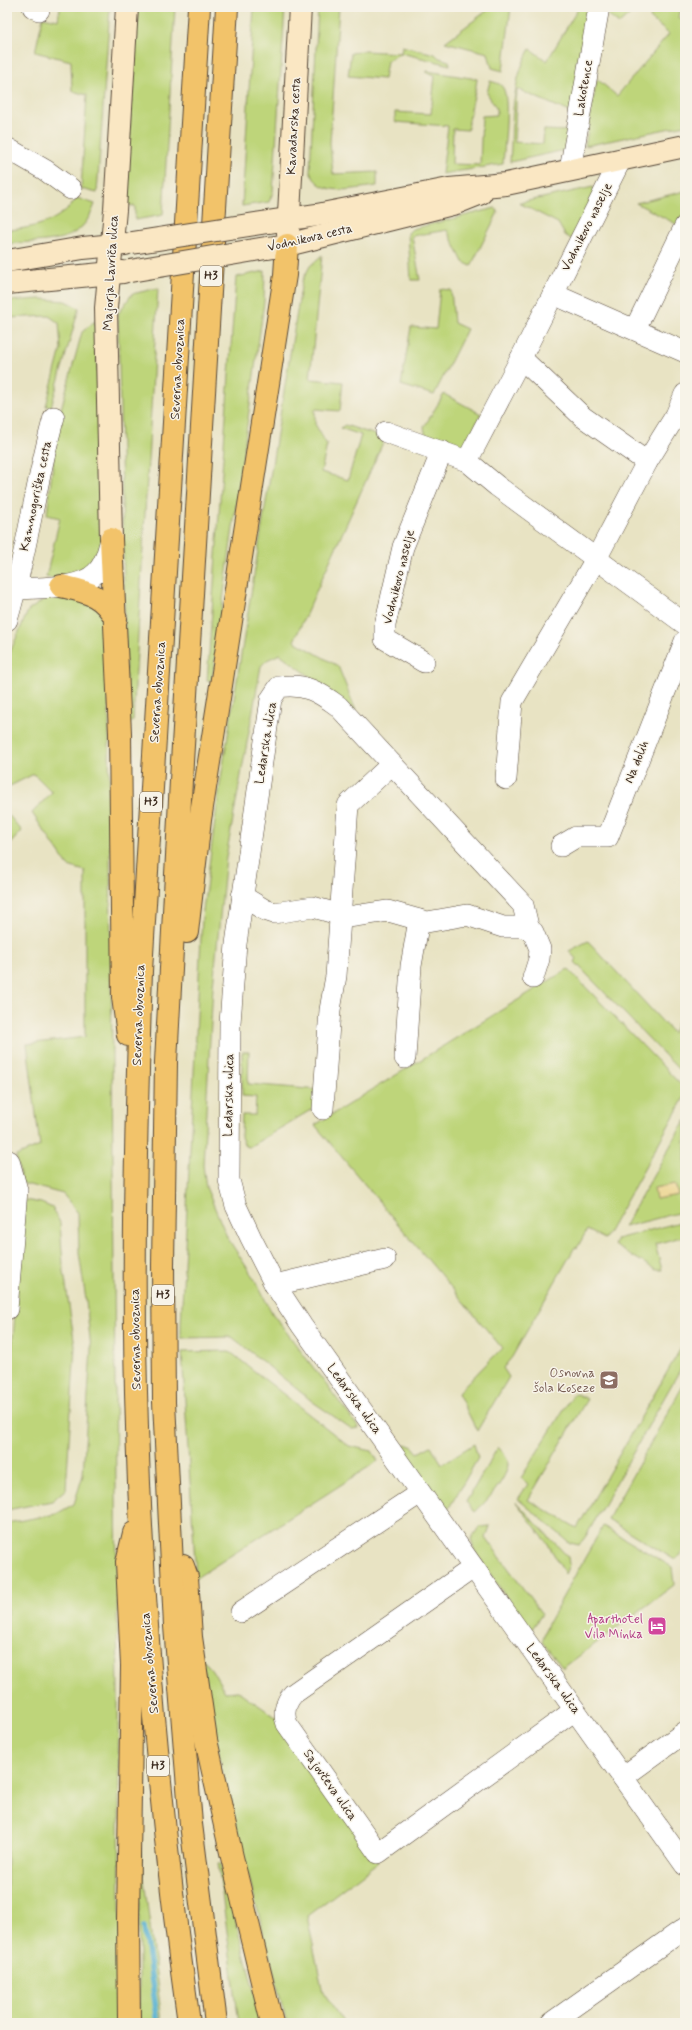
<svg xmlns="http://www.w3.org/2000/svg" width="692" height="2030" font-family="Mynerve,sans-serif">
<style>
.green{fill:#bed57a;stroke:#7c804c}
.sand{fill:#eeda9e;stroke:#94825e}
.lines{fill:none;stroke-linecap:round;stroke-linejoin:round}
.stream{stroke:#52afd1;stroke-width:5.5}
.street-casing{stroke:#554637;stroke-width:22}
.secondary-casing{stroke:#554637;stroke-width:24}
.highway-casing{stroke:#554637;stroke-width:24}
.street{stroke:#fff;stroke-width:21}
.secondary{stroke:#fae7c3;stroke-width:22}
.highway{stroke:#f2c36a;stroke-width:22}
.secondary-bridge-casing{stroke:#554637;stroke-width:24;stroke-linecap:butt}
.secondary-bridge{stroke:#fae7c3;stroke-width:22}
.labels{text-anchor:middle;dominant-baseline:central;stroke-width:3;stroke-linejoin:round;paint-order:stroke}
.shield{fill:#f7f3e8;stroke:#73665b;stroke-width:1}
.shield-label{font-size:12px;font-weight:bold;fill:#3b2a1e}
.street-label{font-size:13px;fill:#3b2a1e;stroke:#f7f3e8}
.education-label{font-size:13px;fill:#785e54;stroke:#f7f3e8;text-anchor:end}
.hotel-label{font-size:13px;fill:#b23c85;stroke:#f7f3e8;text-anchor:end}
</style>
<rect width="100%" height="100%" fill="#f7f3e8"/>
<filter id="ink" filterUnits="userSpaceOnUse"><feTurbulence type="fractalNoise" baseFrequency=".025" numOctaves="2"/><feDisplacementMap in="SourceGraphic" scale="8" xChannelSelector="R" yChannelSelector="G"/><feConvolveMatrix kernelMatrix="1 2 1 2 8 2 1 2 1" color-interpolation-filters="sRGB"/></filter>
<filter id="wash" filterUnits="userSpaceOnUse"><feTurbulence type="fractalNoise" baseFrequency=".012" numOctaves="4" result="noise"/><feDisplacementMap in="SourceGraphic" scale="16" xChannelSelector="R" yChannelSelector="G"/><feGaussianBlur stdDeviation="0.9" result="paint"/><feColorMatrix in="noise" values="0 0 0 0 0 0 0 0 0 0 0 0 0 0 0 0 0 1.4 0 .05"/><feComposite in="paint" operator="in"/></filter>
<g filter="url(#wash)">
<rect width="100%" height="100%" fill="#e8e3c3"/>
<g class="green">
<path d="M 60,7 L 110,7 L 97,193 L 81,189 L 87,95 L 72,91 L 71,61 L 35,52 L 43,17 L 58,20 Z"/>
<path d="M 137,7 L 175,7 L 163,215 L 135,220 L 135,206 L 125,205 Z"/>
<path d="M 254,7 L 285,7 L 273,192 L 269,202 L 242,206 Z"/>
<path d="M 318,7 L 339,7 L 330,143 L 333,174 L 377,172 L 377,186 C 354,188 320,199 310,171 Z"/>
<path d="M 492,7 L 511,7 L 503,71 L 492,68 L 488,53 L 445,42 Z"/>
<path d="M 579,7 L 592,7 L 572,113 L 517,89 L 514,142 L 543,144 L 544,130 L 569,131 L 565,150 L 510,162 C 513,125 510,82 530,49 L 547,61 Z"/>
<path d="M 605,7 L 638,7 L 619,24 L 603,11 Z"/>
<path d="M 653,7 L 681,8 L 679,18 L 685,20 L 685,125 L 585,146 L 597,79 L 617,96 L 669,34 L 650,18 Z"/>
<path d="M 402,46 L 435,54 L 439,58 L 449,61 L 450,65 L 401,53 L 387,61 L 384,79 L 348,76 L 351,53 L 363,51 L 401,53 Z"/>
<path d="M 427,71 L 477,79 C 475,96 469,112 468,130 L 453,129 L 452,164 L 480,165 L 482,116 L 497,115 L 496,108 L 487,93 L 490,81 C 496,83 500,83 503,88 C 510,98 504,149 503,164 L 442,174 L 448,126 L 395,122 L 395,112 L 431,114 L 435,75 L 427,73 Z"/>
<path d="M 593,187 L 595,191 L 576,242 L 565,235 L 558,223 L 519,203 Z"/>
<path d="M 685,191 L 685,211 L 678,225 L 636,203 Z"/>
<path d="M 77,198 L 95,204 C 80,248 46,239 7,244 L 7,230 C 36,228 59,222 77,198 Z"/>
<path d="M 495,208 L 498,212 L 471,266 L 463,262 L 447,230 L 412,236 L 420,280 L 411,280 L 408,233 L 412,229 Z"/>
<path d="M 322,255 L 310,379 L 343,382 L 340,411 L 315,409 L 315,424 L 327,445 L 321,472 L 348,480 L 361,435 L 340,428 L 345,425 L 385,438 L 294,641 L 338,666 L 356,711 L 280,654 L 267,660 L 261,666 L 226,857 L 213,986 L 203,1165 L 206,1187 L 227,1237 L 255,1280 L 272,1313 L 359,1428 L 352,1429 L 313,1402 L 232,1337 L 181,1338 L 181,1324 L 202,918 L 220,784 L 302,281 L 310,266 Z"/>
<path d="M 265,271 L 264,302 L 212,680 L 207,681 L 236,277 Z"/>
<path d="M 158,288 L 133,721 L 127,724 L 118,314 L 132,294 Z"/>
<path d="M 440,289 L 451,290 L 454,323 L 467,329 L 434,395 L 401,385 L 411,327 L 436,329 Z"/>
<path d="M 41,299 L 65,301 L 79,308 L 51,407 L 46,406 L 61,349 L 59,323 L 49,316 L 7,318 L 7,301 Z"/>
<path d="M 95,321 L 96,327 L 103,549 L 94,571 L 65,582 L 46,577 L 60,518 L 47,515 L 58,420 L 82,332 Z"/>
<path d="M 444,394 L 481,414 L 461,452 L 426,438 L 424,427 Z"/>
<path d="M 50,595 L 92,603 L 107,617 L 108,634 L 121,2023 L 7,2023 L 7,1523 L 56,1514 L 74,1504 L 83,1475 L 91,1349 L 86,1300 L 79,1253 L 78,1213 L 63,1194 L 22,1183 L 16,1156 L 40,1146 L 27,1044 L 85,1037 L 85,871 L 68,866 L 32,813 L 52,792 L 34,774 L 10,786 L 7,781 L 7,659 L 28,611 Z"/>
<path d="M 7,813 L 22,831 L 7,847 Z"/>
<path d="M 588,941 L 673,1033 L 685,1002 L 685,1076 L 574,961 L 576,959 L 569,951 Z"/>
<path d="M 568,969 L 685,1089 L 685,1096 L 605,1239 L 587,1230 L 577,1248 L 575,1247 L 512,1357 L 503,1368 L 509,1377 L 477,1431 L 458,1393 L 502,1348 L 315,1125 Z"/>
<path d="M 242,1052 L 249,1052 L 248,1084 L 320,1090 L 319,1105 L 249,1147 L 245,1146 L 241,1137 L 242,1115 L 255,1115 L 256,1097 L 242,1096 Z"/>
<path d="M 685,1120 L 685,1211 L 624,1227 Z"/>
<path d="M 25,1200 L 41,1203 L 53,1208 L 60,1223 L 63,1265 L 75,1346 L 66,1489 L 52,1501 L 7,1510 L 7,1407 Z"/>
<path d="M 684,1221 L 685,1236 L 655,1244 L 662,1270 L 656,1270 L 614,1245 L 617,1239 Z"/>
<path d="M 685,1341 L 685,1361 L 586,1536 L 579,1545 L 570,1543 L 518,1499 L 528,1484 L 521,1478 L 574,1393 L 587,1399 L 528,1500 L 577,1528 Z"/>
<path d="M 229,1351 L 349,1446 L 372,1451 L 378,1461 L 196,1578 L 182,1352 Z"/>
<path d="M 685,1382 L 685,1549 L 675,1560 L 608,1519 Z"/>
<path d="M 405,1444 L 413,1447 L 418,1453 L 431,1446 L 442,1464 L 474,1444 L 478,1458 L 449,1508 L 445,1510 L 437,1494 L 434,1498 L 399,1450 Z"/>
<path d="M 498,1447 C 502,1452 508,1456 508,1463 C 508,1478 486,1502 475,1512 L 466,1502 Z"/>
<path d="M 516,1502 L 568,1557 L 569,1565 L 565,1574 L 548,1544 Z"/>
<path d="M 490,1526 L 486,1538 L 542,1614 L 530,1632 L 474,1550 L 471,1539 L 479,1527 Z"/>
<path d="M 603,1526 L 672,1567 L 674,1585 L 563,1668 L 542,1642 L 548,1623 Z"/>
<path d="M 201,1657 L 212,1670 L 225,1692 L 238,1691 L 277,1718 L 378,1862 L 307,1916 L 323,1993 L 344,2023 L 287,2023 L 224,1781 Z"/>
<path d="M 139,1840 L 162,2021 L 163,2023 L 139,2023 Z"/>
<path d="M 218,1863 L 221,1863 L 262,2023 L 239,2023 Z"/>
</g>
<path class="sand" d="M 675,1184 L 678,1195 L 656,1199 L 654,1188 Z"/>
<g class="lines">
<path class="stream" d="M 144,1927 L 158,2023"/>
</g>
</g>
<g filter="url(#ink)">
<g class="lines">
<defs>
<g id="street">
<path d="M 33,7 L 39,10"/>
<path d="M 7,148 L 45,170 L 71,189"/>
<path d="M 570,170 L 599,7"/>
<path d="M 553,294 L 685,352"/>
<path d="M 635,329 L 685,226"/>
<path d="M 521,358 L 583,417 L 647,462"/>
<path d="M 386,432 L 467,461 L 497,486 L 685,624"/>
<path d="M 467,461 L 521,358 L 621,159"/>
<path d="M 17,589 C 39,587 79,590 96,573 C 105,564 108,551 111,539"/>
<path d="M 7,620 C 27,554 35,484 54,417"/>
<path d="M 424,662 L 385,639 L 385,625 L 403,547 L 442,451"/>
<path d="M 506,779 L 512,702 L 596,559 L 647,462 L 676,415 L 685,394"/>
<path d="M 561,846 L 576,837 L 608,837 L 685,641"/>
<path d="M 242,896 L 265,910 L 274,913 L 313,907 L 348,917 L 388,911 L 427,922 L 467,915 L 503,927 L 524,927 L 533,932 L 540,949 L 539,959 L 533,978"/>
<path d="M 529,930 L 523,905 L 338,706 C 319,692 305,683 279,687 L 271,699 L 236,944 L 230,1023 L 229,1180 L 236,1206 L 251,1238 L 275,1285 L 302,1326 L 685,1865"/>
<path d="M 405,1058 L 411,966 L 419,920"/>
<path d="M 323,1109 L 330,1010 L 336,976 L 348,805 L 392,764"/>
<path d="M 7,1162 L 9,1161 L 17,1190 L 7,1309"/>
<path d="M 275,1285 L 385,1259"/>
<path d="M 473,1568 L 293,1694 C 285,1703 283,1714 287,1724 L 378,1853 L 575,1710"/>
<path d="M 241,1612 L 420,1493"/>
<path d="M 623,1777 L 685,1732"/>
<path d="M 551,2023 L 685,1928"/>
</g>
<g id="secondary">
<path d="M 268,222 L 317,215 L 449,189 L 506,184 L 685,146"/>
<path d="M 288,233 L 300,7"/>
<path d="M 268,248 L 287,245 L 456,203 L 481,193"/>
<path d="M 7,261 L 83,248 L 125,244"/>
<path d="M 7,283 L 123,272"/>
<path d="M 111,539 L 106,308 L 115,210 L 127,7"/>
</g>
<g id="highway">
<path d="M 111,539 L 120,733 L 123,997 L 128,1035"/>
<path d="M 61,586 C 87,592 102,594 116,619"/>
<path d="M 187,932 L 200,820 L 285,275 L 287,245"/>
<path d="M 183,1566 L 187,1577 L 191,1637 L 206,1740 L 232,1857 L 272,2023"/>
<path d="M 129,2023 L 128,1920 L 132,1666 L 127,1562 L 134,1533"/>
<path d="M 189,2023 C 161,1825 143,1626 137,1427 C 132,1275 136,1123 141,971 L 199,7"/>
<path d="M 216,2023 L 191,1824 L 175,1626 L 164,1402 L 163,1265 L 166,1062 L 182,762 L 227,7"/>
</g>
</defs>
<use href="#street" class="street-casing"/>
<use href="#secondary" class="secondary-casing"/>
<use href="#highway" class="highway-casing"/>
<use href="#street" class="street"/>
<use href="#secondary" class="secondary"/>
<use href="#highway" class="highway"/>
<defs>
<g id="secondary-bridge">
<path d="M 132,243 L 268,222"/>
<path d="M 130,271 L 266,248"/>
</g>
</defs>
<use href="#secondary-bridge" class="secondary-bridge-casing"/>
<use href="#secondary-bridge" class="secondary-bridge"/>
</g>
</g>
<defs>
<symbol id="school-square" viewBox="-11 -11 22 22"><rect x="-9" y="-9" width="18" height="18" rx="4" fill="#8d6e63" stroke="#f7f3e8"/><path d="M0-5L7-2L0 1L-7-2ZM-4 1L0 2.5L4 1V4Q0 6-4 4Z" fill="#fff"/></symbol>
<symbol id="hotel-square" viewBox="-11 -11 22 22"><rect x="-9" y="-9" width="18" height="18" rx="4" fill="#d1479c" stroke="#f7f3e8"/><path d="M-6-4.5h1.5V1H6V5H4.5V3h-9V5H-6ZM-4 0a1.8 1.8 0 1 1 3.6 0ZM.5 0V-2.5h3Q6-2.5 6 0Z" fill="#fff"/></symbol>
</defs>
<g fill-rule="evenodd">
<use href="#school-square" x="598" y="1369" width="22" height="22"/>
<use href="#hotel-square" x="646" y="1615" width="22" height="22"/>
</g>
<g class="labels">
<g class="shield">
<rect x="200" y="266" width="22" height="20" rx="3"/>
<rect x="140" y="792" width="22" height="20" rx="3"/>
<rect x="152" y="1285" width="22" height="20" rx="3"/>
<rect x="147" y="1756" width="22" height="20" rx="3"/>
</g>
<g class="shield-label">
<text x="211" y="276">H3</text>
<text x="151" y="802">H3</text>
<text x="163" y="1295">H3</text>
<text x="158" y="1766">H3</text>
</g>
<g class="street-label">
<text transform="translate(584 88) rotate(-80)">Lakotence</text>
<text transform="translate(294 126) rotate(-87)">Kavadarska cesta</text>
<text transform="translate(587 227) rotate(-63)">Vodnikovo naselje</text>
<text transform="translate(310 238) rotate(-13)">Vodnikova cesta</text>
<text transform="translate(111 273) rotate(-87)">Majorja Lavriča ulica</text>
<text transform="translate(178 369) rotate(-87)">Severna obvoznica</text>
<text transform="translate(36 496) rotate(-78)">Kamnogoriška cesta</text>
<text transform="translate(399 577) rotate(-76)">Vodnikovo naselje</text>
<text transform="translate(158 692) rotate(-86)">Severna obvoznica</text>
<text transform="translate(266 743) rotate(-81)">Ledarska ulica</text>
<text transform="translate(637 762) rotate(-68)">Na dolih</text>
<text transform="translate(139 1015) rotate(-88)">Severna obvoznica</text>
<text transform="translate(229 1095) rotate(-89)">Ledarska ulica</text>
<text transform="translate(136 1339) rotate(-91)">Severna obvoznica</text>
<text transform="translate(354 1399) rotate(54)">Ledarska ulica</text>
<text transform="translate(150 1663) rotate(-95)">Severna obvoznica</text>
<text transform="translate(553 1679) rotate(54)">Ledarska ulica</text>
<text transform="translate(330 1785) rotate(55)">Sajovčeva ulica</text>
</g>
<g class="education-label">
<text x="595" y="1373">Osnovna<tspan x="595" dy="15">šola Koseze</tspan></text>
</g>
<g class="hotel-label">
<text x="643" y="1619">Aparthotel<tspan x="643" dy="15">Vila Minka</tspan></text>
</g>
</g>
<rect width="692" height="2030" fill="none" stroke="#f7f3e8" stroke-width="24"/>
</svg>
